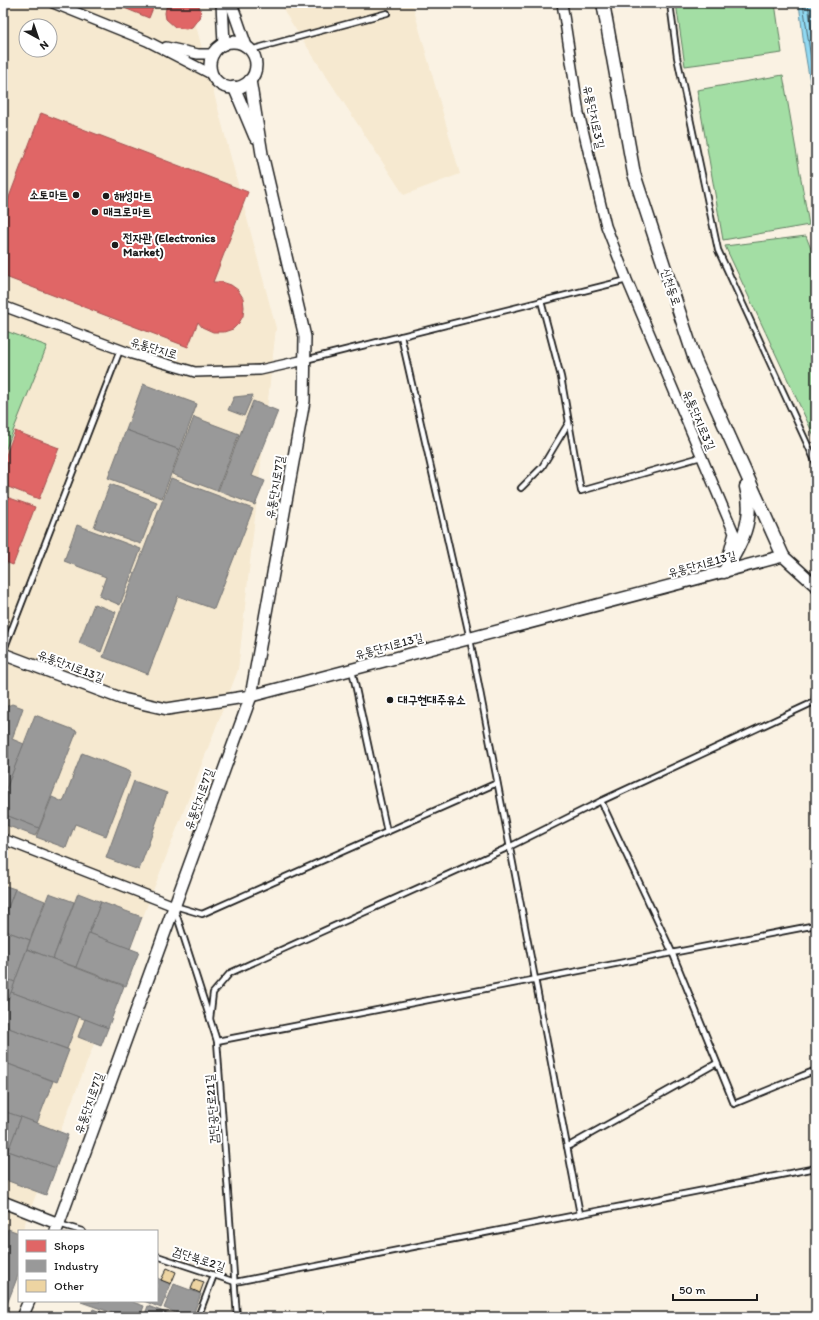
<svg xmlns="http://www.w3.org/2000/svg" width="819" height="1320" font-family="Itim,'Poor Story',sans-serif">
<style>
.built{fill:#f6e9d0;fill-rule:evenodd}
.green{fill:#a3dea4;stroke:#607d60}
.water{fill:#91d9f2;stroke:#628d9c}
.shops{fill:#e06666;stroke:#a55050}
.industry{fill:#999;stroke:#747474}
.lines{fill:none;stroke-linecap:round;stroke-linejoin:round}
.shore{stroke:#4b6872;stroke-width:1}
.building{fill:#edd4a2;stroke:#1c1c1c}
.service-casing{stroke:#1c1c1c;stroke-width:8}
.minor-casing{stroke:#1c1c1c;stroke-width:12}
.tertiary-casing{stroke:#1c1c1c;stroke-width:14}
.secondary-casing{stroke:#1c1c1c;stroke-width:15}
.service{stroke:#fff;stroke-width:4.5}
.minor{stroke:#fff;stroke-width:9}
.tertiary{stroke:#fff;stroke-width:11}
.secondary{stroke:#fff;stroke-width:12}
.poi-dot{fill:#1c1c1c;stroke:#fff;stroke-width:1.5}
.labels{text-anchor:middle;dominant-baseline:central;stroke-width:4;stroke-linejoin:round;paint-order:stroke}
.street-label{font-size:12px;fill:#1c1c1c;stroke:#fff}
.poi-label{font-size:12px;font-weight:bold;fill:#1c1c1c;stroke:#fff;text-anchor:start}
</style>
<rect width="100%" height="100%" fill="#faf2e3"/>
<filter id="ink" filterUnits="userSpaceOnUse"><feTurbulence type="fractalNoise" baseFrequency=".025" numOctaves="2"/><feDisplacementMap in="SourceGraphic" scale="8" xChannelSelector="R" yChannelSelector="G"/><feConvolveMatrix kernelMatrix="1 2 1 2 8 2 1 2 1" color-interpolation-filters="sRGB"/></filter>
<g filter="url(#ink)">
<g class="built">
<path d="M 3,3 L 190,3 L 276,328 L 238,670 L 22,1231 L 19,1231 L 19,1240 L 3,1281 ZM 26,26 L 50,26 L 50,50 L 26,50 Z"/>
<path d="M 283,3 L 412,3 L 460,174 L 404,195 L 285,13 Z"/>
</g>
<g class="green">
<path d="M 676,3 L 775,3 L 782,53 L 685,66 Z"/>
<path d="M 783,75 L 809,225 L 723,240 L 697,90 Z"/>
<path d="M 806,236 L 816,262 L 816,440 L 725,246 Z"/>
<path d="M 3,330 L 47,346 L 3,456 Z"/>
</g>
<path class="water" d="M 799,3 L 816,3 L 816,118 L 804,46 Z"/>
<g class="shops">
<path d="M 112,3 L 155,3 L 149,18 Z"/>
<path d="M 167,3 L 198,3 L 201,12 L 199,18 L 192,27 L 186,29 L 175,27 L 166,19 L 165,13 Z"/>
<path d="M 41,113 L 248,192 L 213,282 L 222,282 L 231,285 L 238,290 L 243,298 L 244,307 L 243,316 L 239,323 L 233,329 L 224,332 L 213,332 L 202,327 L 198,322 L 188,347 L 3,276 L 3,213 Z"/>
<path d="M 15,431 L 59,448 L 39,499 L 3,485 L 3,463 Z"/>
<path d="M 7,497 L 35,507 L 13,565 L 3,561 L 3,507 Z"/>
</g>
<g class="industry">
<path d="M 143,384 L 197,404 L 180,450 L 126,430 Z"/>
<path d="M 253,395 L 244,416 L 228,410 L 234,397 Z"/>
<path d="M 253,401 L 278,411 L 252,476 L 265,481 L 255,505 L 218,491 Z"/>
<path d="M 194,417 L 239,434 L 217,491 L 172,474 Z"/>
<path d="M 126,430 L 180,450 L 162,498 L 108,478 Z"/>
<path d="M 171,478 L 253,509 L 214,609 L 178,596 L 148,674 L 103,657 Z"/>
<path d="M 110,484 L 157,502 L 141,544 L 94,527 Z"/>
<path d="M 77,525 L 141,549 L 120,605 L 99,596 L 106,577 L 64,561 Z"/>
<path d="M 94,604 L 116,612 L 101,652 L 79,643 Z"/>
<path d="M 12,704 L 23,708 L 12,739 L 24,744 L 3,797 L 3,708 Z"/>
<path d="M 35,715 L 77,731 L 39,828 L 3,814 L 3,797 Z"/>
<path d="M 82,753 L 131,772 L 106,836 L 75,824 L 66,848 L 36,837 L 52,797 L 63,802 Z"/>
<path d="M 134,781 L 167,793 L 139,870 L 106,858 Z"/>
<path d="M 3,814 L 39,828 L 35,836 L 3,824 Z"/>
<path d="M 3,885 L 15,889 L 3,922 Z"/>
<path d="M 15,889 L 45,901 L 30,940 L 3,930 L 3,922 Z"/>
<path d="M 49,893 L 74,902 L 53,959 L 27,949 Z"/>
<path d="M 78,893 L 101,902 L 76,967 L 53,959 Z"/>
<path d="M 101,902 L 142,917 L 130,949 L 89,933 Z"/>
<path d="M 3,930 L 30,940 L 15,982 L 3,978 Z"/>
<path d="M 89,933 L 139,952 L 126,986 L 76,967 Z"/>
<path d="M 27,949 L 124,986 L 108,1028 L 11,992 Z"/>
<path d="M 3,978 L 15,982 L 3,1013 Z"/>
<path d="M 11,992 L 79,1017 L 67,1049 L 3,1026 L 3,1013 Z"/>
<path d="M 85,1019 L 108,1028 L 101,1046 L 78,1037 Z"/>
<path d="M 3,1026 L 69,1050 L 57,1082 L 3,1062 Z"/>
<path d="M 3,1062 L 53,1081 L 37,1123 L 3,1111 Z"/>
<path d="M 3,1111 L 21,1117 L 3,1165 Z"/>
<path d="M 21,1117 L 68,1135 L 56,1168 L 8,1151 Z"/>
<path d="M 8,1151 L 56,1168 L 46,1195 L 3,1179 L 3,1165 Z"/>
<path d="M 8,1229 L 19,1233 L 19,1273 L 7,1304 L 3,1302 L 3,1242 Z"/>
<path d="M 157,1278 L 171,1284 L 161,1308 L 144,1301 L 157,1301 Z"/>
<path d="M 174,1284 L 201,1294 L 192,1317 L 187,1317 L 164,1308 Z"/>
<path d="M 130,1301 L 144,1306 L 140,1317 L 124,1317 L 81,1302 Z"/>
<path d="M 3,1305 L 8,1307 L 4,1317 L 3,1317 Z"/>
<path d="M 148,1306 L 177,1317 L 144,1317 Z"/>
<path d="M 93,1309 L 114,1317 L 90,1317 Z"/>
</g>
<g class="lines">
<g class="shore">
<path d="M 803,3 L 816,94"/>
<path d="M 808,3 L 816,63"/>
</g>
</g>
<g class="building">
<path d="M 167,1268 L 176,1272 L 171,1284 L 161,1280 Z"/>
<path d="M 195,1279 L 204,1282 L 200,1293 L 191,1289 Z"/>
</g>
<g class="lines">
<defs>
<g id="service">
<path d="M 670,3 L 677,57 L 718,250 L 816,463"/>
<path d="M 250,50 L 387,13"/>
<path d="M 541,301 L 561,377 L 581,491 L 701,457"/>
<path d="M 401,336 L 470,639 L 580,1214"/>
<path d="M 305,360 L 627,280"/>
<path d="M 521,488 L 542,467 L 569,422"/>
<path d="M 3,652 L 120,350"/>
<path d="M 352,670 L 387,832"/>
<path d="M 601,801 L 672,952 L 734,1104 L 816,1070"/>
<path d="M 175,906 L 202,914 L 497,783"/>
<path d="M 175,910 L 217,1041 L 237,1317"/>
<path d="M 210,1019 L 213,993 L 230,973 L 509,847 L 601,801 L 814,702 L 816,694"/>
<path d="M 217,1041 L 816,925"/>
<path d="M 567,1147 L 717,1063"/>
<path d="M 59,1224 L 82,1231"/>
<path d="M 157,1256 L 235,1282 L 816,1168"/>
<path d="M 198,1317 L 214,1275"/>
</g>
<g id="minor">
<path d="M 53,3 L 147,41 L 213,75"/>
<path d="M 562,3 L 579,113 L 606,226 L 627,280 L 734,533 L 726,563"/>
<path d="M 166,47 L 198,54 L 214,54"/>
<path d="M 3,306 L 132,354 L 195,372 L 260,370 L 305,360"/>
<path d="M 3,839 L 174,906"/>
</g>
<g id="tertiary">
<path d="M 222,3 L 224,44"/>
<path d="M 231,3 L 246,46"/>
<circle cx="233" cy="65" r="23"/>
<path d="M 234,87 L 255,137"/>
<path d="M 3,654 L 123,699 L 167,709 L 251,696 L 783,556 L 816,586"/>
<path d="M 3,1202 L 59,1224"/>
<path d="M 56,1231 L 251,696 L 304,401 L 305,337 L 262,154 L 250,80"/>
<path d="M 22,1317 L 29,1301"/>
</g>
<g id="secondary">
<path d="M 603,3 L 634,174 L 695,360 L 783,556"/>
<path d="M 724,572 C 741,545 755,519 746,487"/>
</g>
</defs>
<use href="#service" class="service-casing"/>
<use href="#minor" class="minor-casing"/>
<use href="#tertiary" class="tertiary-casing"/>
<use href="#secondary" class="secondary-casing"/>
<use href="#service" class="service"/>
<use href="#minor" class="minor"/>
<use href="#tertiary" class="tertiary"/>
<use href="#secondary" class="secondary"/>
</g>
</g>
<g class="poi-dot">
<circle cx="76" cy="195" r="4"/>
<circle cx="106" cy="196" r="4"/>
<circle cx="95" cy="212" r="4"/>
<circle cx="115" cy="245" r="4"/>
<circle cx="390" cy="700" r="4"/>
</g>
<g class="labels">
<g class="street-label">
<text transform="translate(594 117) rotate(78)">유통단지로3길</text>
<text transform="translate(671 287) rotate(72)">신천동로</text>
<text transform="translate(154 348) rotate(17)">유통단지로</text>
<text transform="translate(699 420) rotate(67)">유통단지로3길</text>
<text transform="translate(275 487) rotate(-80)">유통단지로7길</text>
<text transform="translate(702 564) rotate(-15)">유통단지로13길</text>
<text transform="translate(389 646) rotate(-15)">유통단지로13길</text>
<text transform="translate(71 666) rotate(21)">유통단지로13길</text>
<text transform="translate(199 799) rotate(-70)">유통단지로7길</text>
<text transform="translate(89 1103) rotate(-70)">유통단지로7길</text>
<text transform="translate(212 1109) rotate(-94)">검단공단로21길</text>
<text transform="translate(199 1259) rotate(18)">검단북로2길</text>
</g>
<g class="poi-label">
<text x="68" y="195" text-anchor="end">소토마트</text>
<text x="114" y="196">해성마트</text>
<text x="103" y="212">매크로마트</text>
<text x="123" y="238">전자관 (Electronics<tspan x="123" dy="14">Market)</tspan></text>
<text x="398" y="700">대구현대주유소</text>
</g>
</g>
<rect width="819" height="1320" fill="none" stroke="#fff" stroke-width="16"/>
<rect x="8" y="8" width="803" height="1304" fill="none" stroke="#1c1c1c" stroke-width="1.5" filter="url(#ink)"/>
<rect x="18" y="1230" width="140" height="72" fill="#ffffff" stroke="#a4a4a4"/>
<rect x="26" y="1240" width="20" height="12" fill="#e06666" stroke="#a4a4a4"/>
<text x="54" y="1250" font-size="12" fill="#1c1c1c">Shops</text>
<rect x="26" y="1260" width="20" height="12" fill="#999999" stroke="#a4a4a4"/>
<text x="54" y="1270" font-size="12" fill="#1c1c1c">Industry</text>
<rect x="26" y="1280" width="20" height="12" fill="#edd4a2" stroke="#a4a4a4"/>
<text x="54" y="1290" font-size="12" fill="#1c1c1c">Other</text>
<g transform="translate(38 38) rotate(140)"><circle r="19" fill="#ffffff" stroke="#a4a4a4"/>
<path d="M0-3L7 15L0 10L-7 15Z" fill="#1c1c1c"/>
<text y="-6" font-size="11" font-weight="bold" text-anchor="middle" fill="#1c1c1c">N</text>
</g>
<path d="M673 1294v6h84v-6" fill="none" stroke="#1c1c1c" stroke-width="2"/>
<text x="679" y="1294" font-size="12" fill="#1c1c1c" stroke="#ffffff" stroke-width="3" paint-order="stroke">50 m</text>
</svg>
